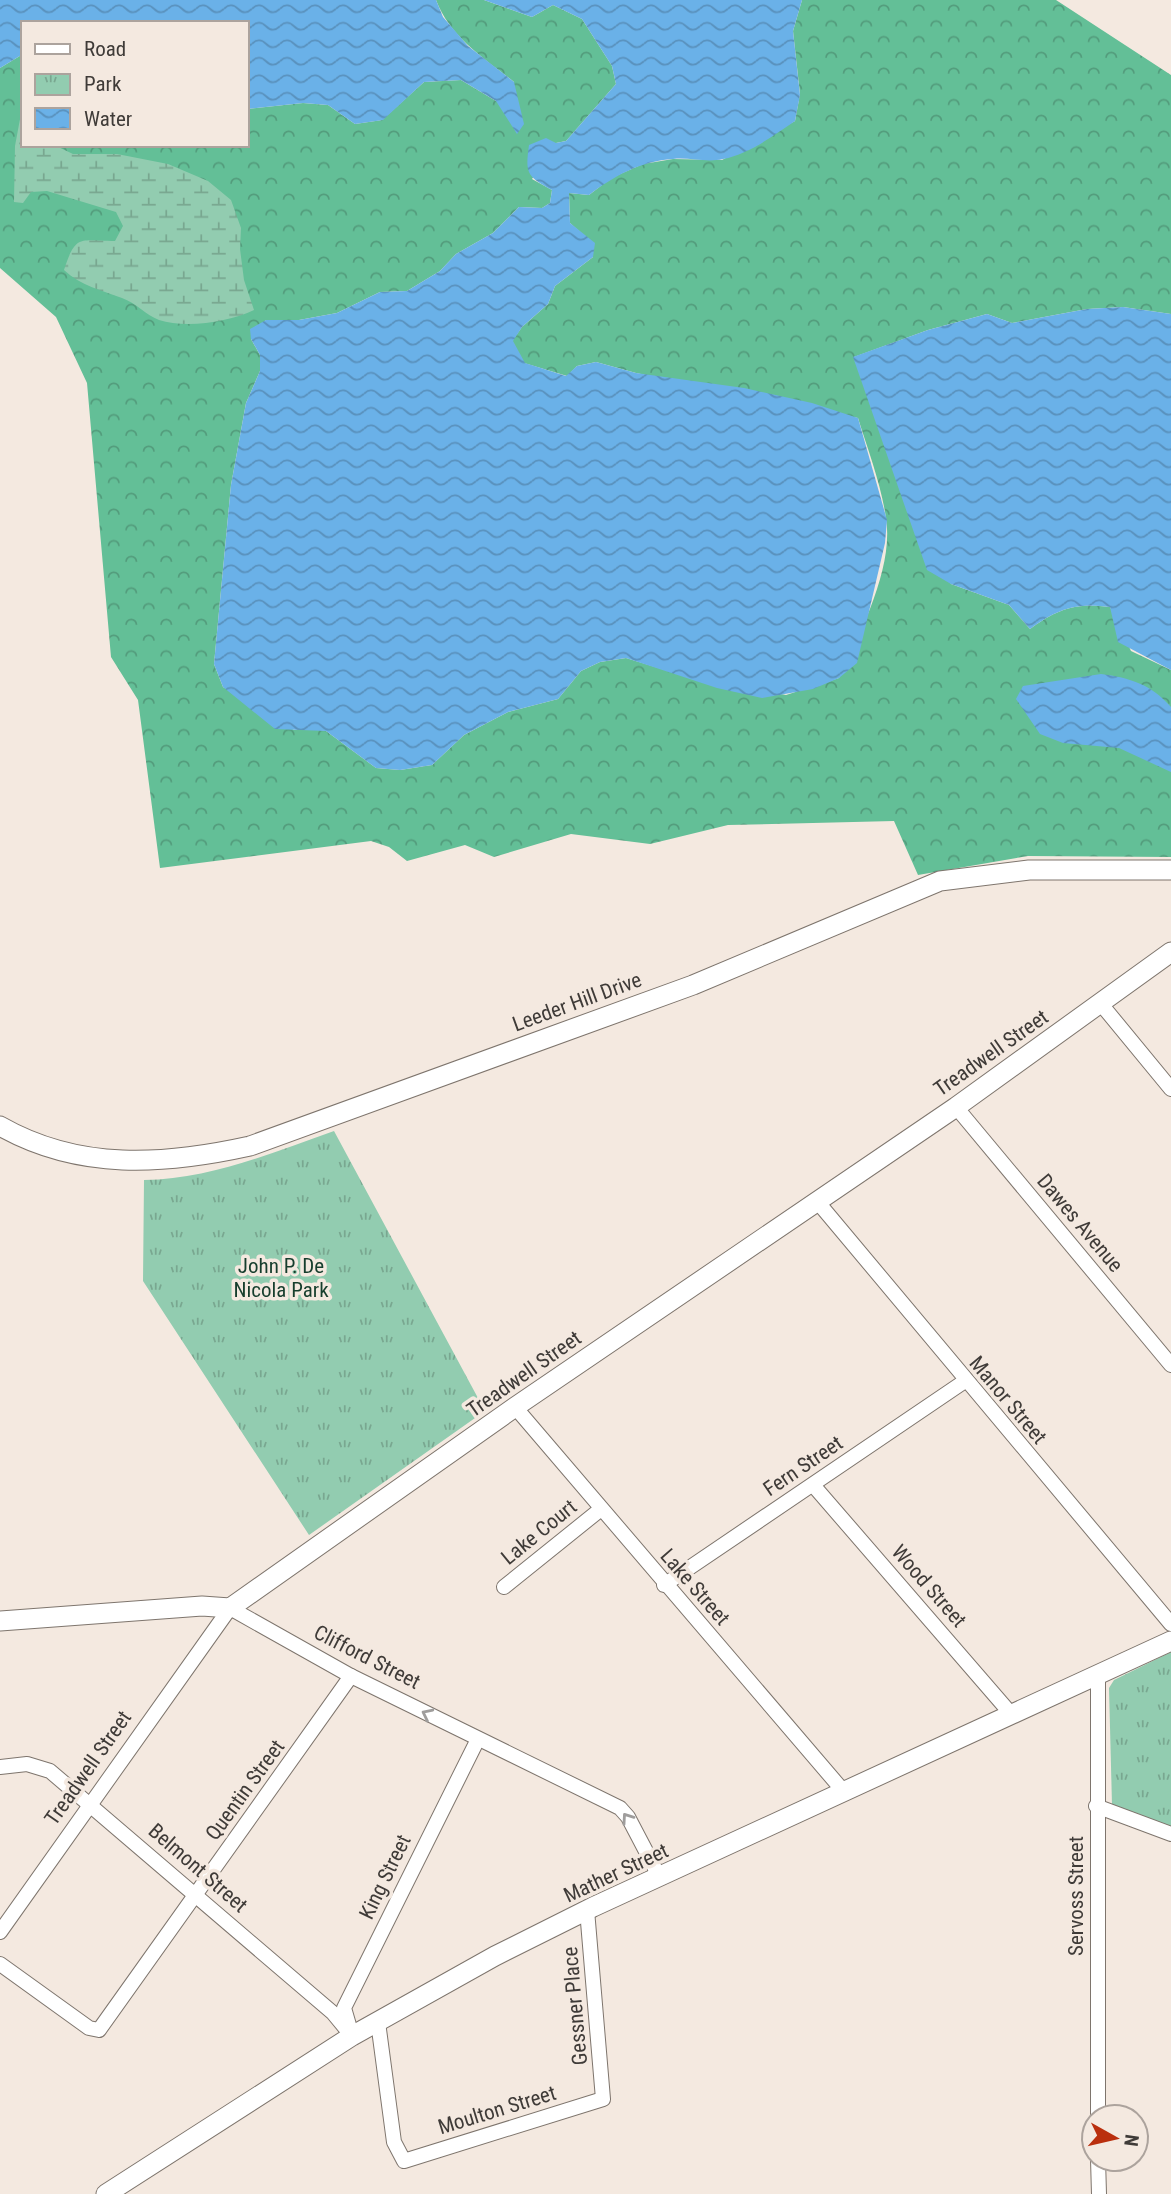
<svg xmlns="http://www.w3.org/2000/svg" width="1171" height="2194" font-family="'Roboto Condensed',sans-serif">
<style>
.forest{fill:url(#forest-crowns)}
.wetland{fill:url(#wetland-marsh)}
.park{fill:url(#park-tufts)}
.water{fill:url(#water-waves)}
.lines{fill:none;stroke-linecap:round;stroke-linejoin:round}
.street-casing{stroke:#7e756d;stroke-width:16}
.secondary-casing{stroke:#7e756d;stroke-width:21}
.street{stroke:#fff;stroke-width:14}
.secondary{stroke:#fff;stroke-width:19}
.oneway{stroke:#9f9d9c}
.labels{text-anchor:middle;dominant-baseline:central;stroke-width:7;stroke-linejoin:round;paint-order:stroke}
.street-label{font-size:21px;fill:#3f3b38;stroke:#f4e9e0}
.park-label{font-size:21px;fill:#163e2d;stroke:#f4e9e0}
</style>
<defs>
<pattern id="forest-crowns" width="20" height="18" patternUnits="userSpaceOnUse" patternTransform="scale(1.75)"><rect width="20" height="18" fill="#63bf97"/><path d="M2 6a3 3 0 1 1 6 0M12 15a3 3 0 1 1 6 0" fill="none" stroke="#539c7c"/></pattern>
<pattern id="wetland-marsh" width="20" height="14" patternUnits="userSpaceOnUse" patternTransform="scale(1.75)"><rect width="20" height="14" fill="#92ccb0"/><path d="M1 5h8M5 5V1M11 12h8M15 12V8" fill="none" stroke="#79a790"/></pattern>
<pattern id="park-tufts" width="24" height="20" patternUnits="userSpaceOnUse" patternTransform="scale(1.75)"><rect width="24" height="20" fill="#92ccb0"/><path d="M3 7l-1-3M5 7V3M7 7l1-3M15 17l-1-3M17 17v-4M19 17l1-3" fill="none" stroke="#79a790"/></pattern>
<pattern id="water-waves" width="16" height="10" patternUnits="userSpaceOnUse" patternTransform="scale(1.75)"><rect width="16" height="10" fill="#6ab1e8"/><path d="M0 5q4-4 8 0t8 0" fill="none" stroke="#5991bd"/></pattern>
</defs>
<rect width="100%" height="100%" fill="#f4e9e0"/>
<path class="forest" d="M 436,0 L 484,0 L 532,17 L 553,5 L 582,19 L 612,66 L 616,84 L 566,141 L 556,143 L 532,179 L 552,190 L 550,203 L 542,208 L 519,207 L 493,233 L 456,254 L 440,271 L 407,291 L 380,292 L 337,313 L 299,320 L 266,320 L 251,339 L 260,355 L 260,371 L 246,403 L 231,485 L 214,664 L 223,687 L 294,730 L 308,728 L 326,731 L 376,768 L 400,770 L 432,765 L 464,735 L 508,712 L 558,699 L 581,671 L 600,662 L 626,658 L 665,670 L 786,695 L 839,678 C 860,633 894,568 886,518 C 881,484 868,450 858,418 L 636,373 L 596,362 L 577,366 L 567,376 L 524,363 L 512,341 L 522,327 L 548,304 L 555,286 L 593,257 L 580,232 L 570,223 L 569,193 L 589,195 L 611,178 L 643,164 L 673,159 L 722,160 L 795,121 L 800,94 L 793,31 L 802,0 L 1056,0 L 1171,75 L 1171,314 L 1123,307 L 1087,309 L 1012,323 L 987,314 L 928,330 L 854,357 L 951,584 L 1009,605 L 1030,629 C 1059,608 1075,603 1110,607 L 1131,651 L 1171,670 L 1171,857 L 1028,856 L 918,875 L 894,821 L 728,825 L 650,844 L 571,834 L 494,857 L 465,845 L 407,861 L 389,847 L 371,841 L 160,868 L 138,700 L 111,657 L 87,383 L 56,317 L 0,268 L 0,68 L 23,54 L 23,145 L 247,145 L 247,109 L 303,103 L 328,105 L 355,124 L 382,120 L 424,82 L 461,80 L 496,101 L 514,82 C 484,58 450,37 436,0 Z"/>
<path class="wetland" d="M 20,119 L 23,119 L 23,145 L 54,145 L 73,154 L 117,154 L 168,164 L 208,181 L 231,200 L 241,228 L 240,249 L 244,280 L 254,310 C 229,322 186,329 159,320 C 146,315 136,303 122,298 C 101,290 81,286 64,270 C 76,233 80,241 115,241 L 123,226 L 116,212 L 47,191 L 31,192 L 23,203 L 14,202 L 15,146 Z"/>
<g class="park">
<path d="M 334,1131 L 485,1411 L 309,1535 L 143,1281 L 144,1180 C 211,1179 271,1153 334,1131 Z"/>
<path d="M 1171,1652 L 1171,1828 L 1112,1805 L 1109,1688 L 1114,1680 Z"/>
</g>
<g class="water">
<path d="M 0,0 L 436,0 L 443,17 L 468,46 L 514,82 L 524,124 L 517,134 L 496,101 L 461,80 L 424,82 L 383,120 L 355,124 L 328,105 L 303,103 L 247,109 L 247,23 L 23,23 L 23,54 L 0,68 Z"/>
<path d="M 484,0 L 802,0 L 793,31 L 800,95 L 795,121 C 773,136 749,154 723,159 C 707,163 689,157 673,159 C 641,161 614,176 589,195 L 569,193 L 570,223 L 595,243 L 593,257 L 555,286 L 548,304 L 522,327 L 513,341 L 525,363 L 566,376 L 577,366 L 596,362 L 636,373 L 744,388 L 812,403 L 858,418 L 887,520 L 885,543 L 857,663 L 839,678 L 813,689 L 762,698 L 717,688 L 626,658 L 600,662 L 581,671 L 558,699 L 508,712 L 464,735 L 432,765 L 400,770 L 376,768 L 326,731 L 275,729 L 223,687 L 214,664 L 231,485 L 246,403 L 260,371 L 260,355 L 251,339 L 250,329 L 266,320 L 299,320 L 337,313 L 380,292 L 407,291 L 440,271 L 456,254 L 493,233 L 519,207 L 542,208 L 550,203 L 552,190 C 527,176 525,174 529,145 L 546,138 L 556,143 L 566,141 L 616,84 L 612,66 L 582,19 L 553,5 L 532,17 Z"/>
<path d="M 1123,307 L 1171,314 L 1171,670 L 1118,642 L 1110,607 C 1075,603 1059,608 1030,629 L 1009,605 L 951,584 L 927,570 L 853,357 L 928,330 L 987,314 L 1012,323 L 1087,309 Z"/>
<path d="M 1101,674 C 1130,678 1151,684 1171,707 L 1171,772 L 1119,748 L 1063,743 L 1040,734 L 1016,699 L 1023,686 Z"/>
</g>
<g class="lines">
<defs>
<g id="street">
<path d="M 1101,1004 L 1171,1089"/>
<path d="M 956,1107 L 1171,1365"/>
<path d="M 816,1200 L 1171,1624"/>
<path d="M 515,1407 L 845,1793"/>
<path d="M 813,1485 L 1012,1715"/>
<path d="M 664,1585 L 965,1381"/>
<path d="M 504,1587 L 601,1509"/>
<path d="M 1098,1675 L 1098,2117"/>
<path d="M 0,1767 L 27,1764 L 50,1771 L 333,2013 L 352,2036"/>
<path d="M 1096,1806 L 1171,1834"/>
<path d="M 0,1932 L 230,1608 L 351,1676 L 620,1808 L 628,1817 L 660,1878"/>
<path d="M 0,1964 L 89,2028 L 99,2030 L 351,1676"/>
<path d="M 378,2022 L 394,2142 L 404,2161 L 603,2099 L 587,1910"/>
<path d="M 351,2032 L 344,2008 L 478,1739"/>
<path d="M 1098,2159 L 1099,2194"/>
</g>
<g id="secondary">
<path d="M 0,1126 C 79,1171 164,1165 250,1146 L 693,985 L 940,881 L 1029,870 L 1171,870"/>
<path d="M 0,1621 L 202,1606 L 230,1608 L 515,1407 L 956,1107 L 1171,952"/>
<path d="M 106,2194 L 352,2036 L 495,1956 L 593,1907 L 1171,1641"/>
</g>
</defs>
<use href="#street" class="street-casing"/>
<use href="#secondary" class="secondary-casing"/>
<use href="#street" class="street"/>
<use href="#secondary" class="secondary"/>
</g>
<defs><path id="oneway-chevron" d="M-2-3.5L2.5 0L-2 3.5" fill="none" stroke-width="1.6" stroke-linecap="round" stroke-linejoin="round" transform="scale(1.75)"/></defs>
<g class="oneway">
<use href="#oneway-chevron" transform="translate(427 1714) rotate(-154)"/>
<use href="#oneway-chevron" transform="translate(627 1818) rotate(-125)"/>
</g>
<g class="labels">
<g class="street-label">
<text transform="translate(577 1002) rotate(-20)">Leeder Hill Drive</text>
<text transform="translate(991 1053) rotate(-35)">Treadwell Street</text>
<text transform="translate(1080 1223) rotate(50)">Dawes Avenue</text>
<text transform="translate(524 1374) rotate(-35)">Treadwell Street</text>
<text transform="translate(1008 1400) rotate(50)">Manor Street</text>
<text transform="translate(803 1466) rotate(-34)">Fern Street</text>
<text transform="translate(539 1532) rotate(-39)">Lake Court</text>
<text transform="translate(929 1586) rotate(49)">Wood Street</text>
<text transform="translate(695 1587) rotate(49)">Lake Street</text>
<text transform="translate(367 1657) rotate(27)">Clifford Street</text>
<text transform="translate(88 1768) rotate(-55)">Treadwell Street</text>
<text transform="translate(245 1790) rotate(-54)">Quentin Street</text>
<text transform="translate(198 1868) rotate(41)">Belmont Street</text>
<text transform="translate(616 1873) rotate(-25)">Mather Street</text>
<text transform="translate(385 1877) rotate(-64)">King Street</text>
<text transform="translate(1076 1896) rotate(-90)">Servoss Street</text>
<text transform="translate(575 2006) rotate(-95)">Gessner Place</text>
<text transform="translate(497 2110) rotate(-17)">Moulton Street</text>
</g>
<g class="park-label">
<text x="281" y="1266">John P. De<tspan x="281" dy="24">Nicola Park</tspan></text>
</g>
</g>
<rect x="21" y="21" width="228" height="126" fill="#f4e9e0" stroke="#aca39d" stroke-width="2"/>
<rect x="35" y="44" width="35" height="10" fill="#ffffff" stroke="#aca39d" stroke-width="2"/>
<text x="84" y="56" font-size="21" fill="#3f3b38">Road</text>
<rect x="35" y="74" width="35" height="21" fill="url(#park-tufts)" stroke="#aca39d" stroke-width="2"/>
<text x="84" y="91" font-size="21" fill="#3f3b38">Park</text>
<rect x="35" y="108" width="35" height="21" fill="url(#water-waves)" stroke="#aca39d" stroke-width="2"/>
<text x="84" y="126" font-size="21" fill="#3f3b38">Water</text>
<g transform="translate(1115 2138) rotate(98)"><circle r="33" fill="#f4e9e0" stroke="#aca39d" stroke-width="2"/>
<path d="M0-5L12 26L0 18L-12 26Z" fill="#ba2f0e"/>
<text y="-10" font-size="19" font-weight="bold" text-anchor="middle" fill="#3f3b38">N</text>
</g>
</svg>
